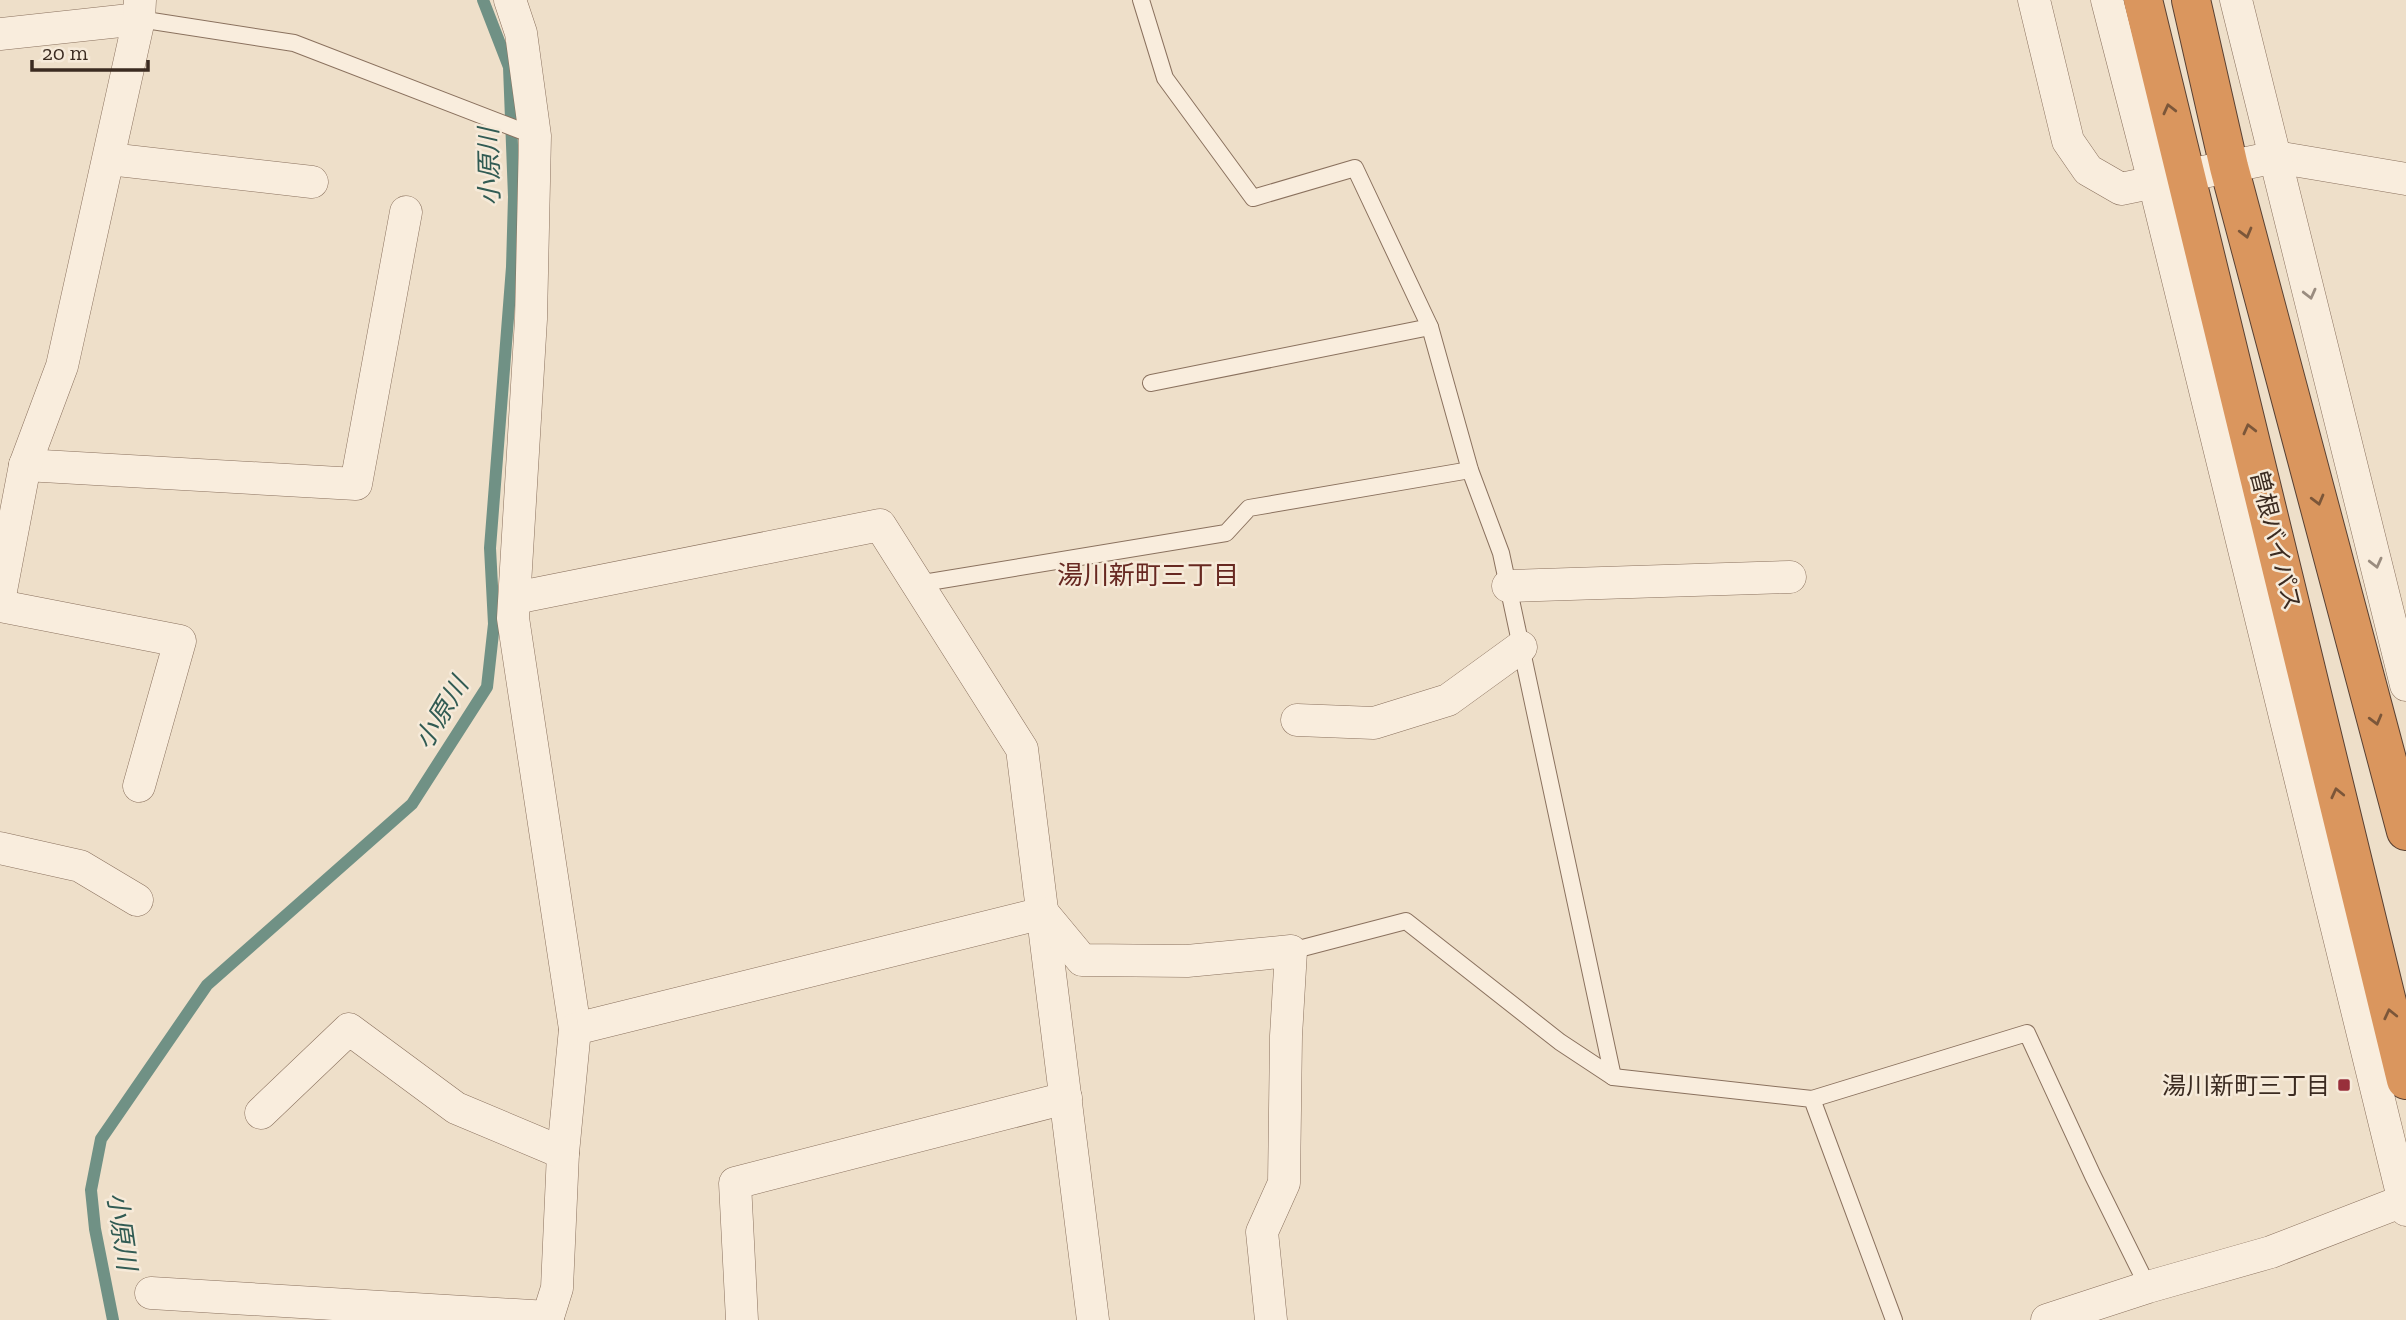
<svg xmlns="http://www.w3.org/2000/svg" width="2406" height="1320" font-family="'Zilla Slab','Noto Sans JP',serif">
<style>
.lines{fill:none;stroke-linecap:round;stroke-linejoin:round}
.stream{stroke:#709185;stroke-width:12}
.lane-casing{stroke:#8a715e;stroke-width:18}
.street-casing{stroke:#8a715e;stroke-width:33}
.highway-casing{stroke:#594032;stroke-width:40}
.lane{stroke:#f9eddd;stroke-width:16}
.street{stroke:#f9eddd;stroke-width:32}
.highway{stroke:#da965e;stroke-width:38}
.oneway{stroke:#7b5639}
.oneway2{stroke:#9a8c7f}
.poi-dot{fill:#982f3b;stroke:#f6ead9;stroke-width:2.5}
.labels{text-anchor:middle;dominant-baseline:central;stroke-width:5;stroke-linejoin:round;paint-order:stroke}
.street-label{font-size:24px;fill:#3b2b21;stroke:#f6ead9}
.poi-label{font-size:24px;fill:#3b2b21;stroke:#f6ead9;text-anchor:end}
.water-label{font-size:26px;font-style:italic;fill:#315b53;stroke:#f6ead9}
.neighbourhood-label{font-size:26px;fill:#672821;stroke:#f6ead9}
</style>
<rect width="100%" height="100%" fill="#eedfc9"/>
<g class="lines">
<path class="stream" d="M 113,1320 L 95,1229 L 91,1190 L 101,1139 L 207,985 L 412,804 L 487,687 L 494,624 L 490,548 L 512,267 L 514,197 L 509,67 L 483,0"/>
<defs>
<g id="lane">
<path d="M 1141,0 L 1165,78 L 1253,198 L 1355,168 L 1430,327 L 1470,470 L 1501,553 L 1613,1077"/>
<path d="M 139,19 L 294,43 L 535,136"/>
<path d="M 1151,383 L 1430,327"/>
<path d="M 917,584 L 1226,533 L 1249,508 L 1470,470"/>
<path d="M 1291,951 L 1406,921 L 1560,1042 L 1613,1077 L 1812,1099 L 1894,1320"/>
<path d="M 1812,1099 L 2027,1033 L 2093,1176 L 2148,1287"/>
</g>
<g id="street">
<path d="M 510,0 L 521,33 L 535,136 L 531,319 L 513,618 L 575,1029 L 563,1153 L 557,1288 L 547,1320"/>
<path d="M 2034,0 L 2068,141 L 2088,170 L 2121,189 L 2276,157 L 2406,179"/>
<path d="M 2107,0 L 2154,182 L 2406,1210"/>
<path d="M 2236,0 L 2406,685"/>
<path d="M 0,34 L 139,19"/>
<path d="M 109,159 L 312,182"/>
<path d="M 25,465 L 356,484 L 406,212"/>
<path d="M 1508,586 L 1790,577"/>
<path d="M 0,596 L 25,465 L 62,366 L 139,19 L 140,0"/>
<path d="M 515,598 L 880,525 L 1022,749 L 1093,1320"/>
<path d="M 0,606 L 180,641 L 139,786"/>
<path d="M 1297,720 L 1374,723 L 1448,700 L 1521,647"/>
<path d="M 0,848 L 80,866 L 137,900"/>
<path d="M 575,1029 L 1043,913 L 1082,960 L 1187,961 L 1291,951 L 1286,1036 L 1284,1183 L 1262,1232 L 1271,1320"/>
<path d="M 261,1113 L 349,1029 L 456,1108 L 563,1153"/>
<path d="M 151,1293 L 548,1317"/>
<path d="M 742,1320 L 735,1183 L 1066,1098"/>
<path d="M 2047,1320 L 2148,1287 L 2271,1252 L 2403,1201"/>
</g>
<g id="highway">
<path d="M 2143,0 L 2406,1080"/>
<path d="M 2191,0 L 2229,167 L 2406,831"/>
</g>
</defs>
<use href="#lane" class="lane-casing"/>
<use href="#street" class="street-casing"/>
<use href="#highway" class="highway-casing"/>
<use href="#lane" class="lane"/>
<use href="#street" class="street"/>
<use href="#highway" class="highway"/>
</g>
<defs><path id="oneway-chevron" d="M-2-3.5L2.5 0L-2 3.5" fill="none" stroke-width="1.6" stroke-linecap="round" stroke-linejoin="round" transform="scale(1.75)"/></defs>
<g class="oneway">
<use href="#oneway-chevron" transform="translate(2169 109) rotate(-104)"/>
<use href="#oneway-chevron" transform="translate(2246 233) rotate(75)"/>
<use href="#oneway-chevron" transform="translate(2249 429) rotate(-104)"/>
<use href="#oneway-chevron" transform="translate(2318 500) rotate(75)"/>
<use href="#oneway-chevron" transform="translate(2376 720) rotate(75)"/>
<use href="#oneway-chevron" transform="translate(2337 793) rotate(-103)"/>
<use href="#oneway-chevron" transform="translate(2390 1014) rotate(-103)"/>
</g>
<g class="oneway2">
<use href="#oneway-chevron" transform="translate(2310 294) rotate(76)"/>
<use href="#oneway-chevron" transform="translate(2376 563) rotate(76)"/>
</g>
<rect class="poi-dot" x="2337" y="1078" width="14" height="14" rx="3.5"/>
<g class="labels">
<g class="street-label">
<text transform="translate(2276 540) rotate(76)">曽根バイパス</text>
</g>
<g class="poi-label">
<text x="2330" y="1085">湯川新町三丁目</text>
</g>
<g class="water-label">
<text transform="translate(489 167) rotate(-91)">小原川</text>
<text transform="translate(441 713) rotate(-59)">小原川</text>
<text transform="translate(122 1231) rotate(82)">小原川</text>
</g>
<g class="neighbourhood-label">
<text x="1148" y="575">湯川新町三丁目</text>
</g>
</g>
<path d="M32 60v10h116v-10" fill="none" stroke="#3b2b21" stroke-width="3.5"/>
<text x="42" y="60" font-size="21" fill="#3b2b21" stroke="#f6ead9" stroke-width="5" paint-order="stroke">20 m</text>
</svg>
